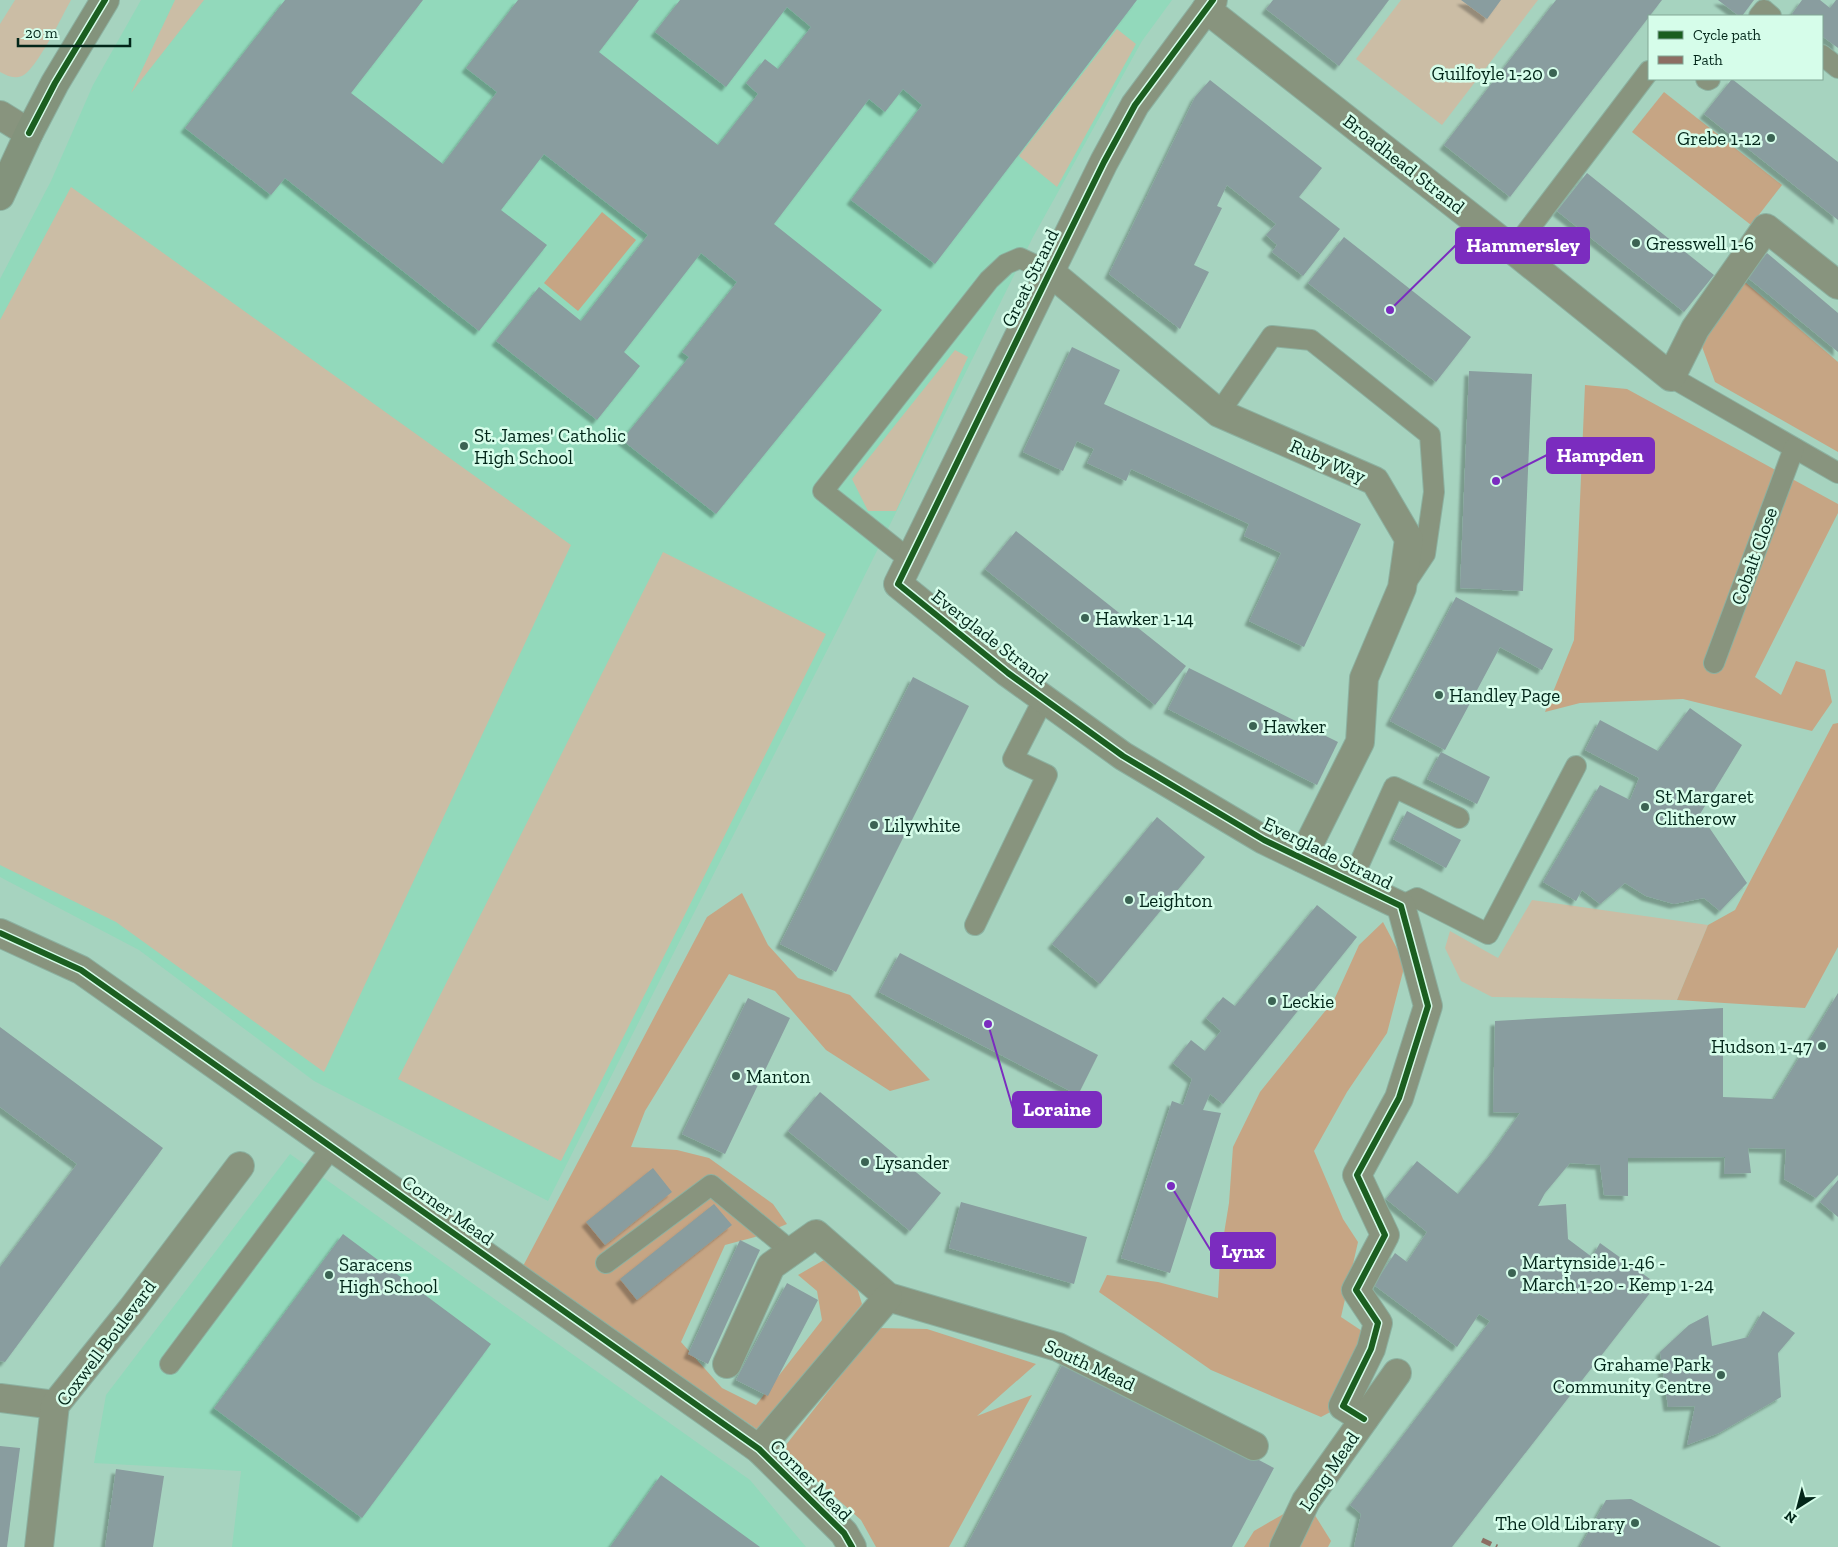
<svg xmlns="http://www.w3.org/2000/svg" width="1838" height="1547" font-family="'Zilla Slab',serif">
<style>
.built{fill:#92d9bb}
.green{fill:#cbbda5}
.forest{fill:#c6a584}
.building{fill:#899d9f;filter:url(#shadow)}
.lines{fill:none;stroke-linecap:round;stroke-linejoin:round}
.lane-casing{stroke:#8cb1a0;stroke-width:22}
.street-casing{stroke:#8cb1a0;stroke-width:30}
.secondary-casing{stroke:#8cb1a0;stroke-width:30}
.lane{stroke:#88947e;stroke-width:20}
.street{stroke:#88947e;stroke-width:28}
.secondary{stroke:#83937c;stroke-width:28}
.quiet{stroke:#8d6e63;stroke-width:5;stroke-dasharray:10 5;stroke-linecap:butt}
.cycleway-casing{stroke:#d6fdea;stroke-width:9}
.cycleway{stroke:#1b5e20;stroke-width:6}
.poi-dot{fill:#3b6353;stroke:#d6fdea;stroke-width:2}
.labels{text-anchor:middle;dominant-baseline:central;stroke-width:5;stroke-linejoin:round;paint-order:stroke}
.poi-label{font-size:19px;fill:#022619;stroke:#d6fdea;text-anchor:start}
.street-label{font-size:19px;fill:#022619;stroke:#d6fdea}
.leader{fill:none;stroke:#7b2cbf;stroke-width:2}
.callout-dot{fill:#7b2cbf;stroke:#d6fdea;stroke-width:2}
.callout{fill:#7b2cbf;stroke:#7b2cbf;stroke-width:2}
.callout-label{font-size:20px;text-anchor:middle;font-weight:bold;fill:#fff}
</style>
<defs>
<filter id="shadow"><feDropShadow dx="-4.5" dy="4.5" stdDeviation="1" flood-color="#0004"/></filter>
</defs>
<rect width="100%" height="100%" fill="#a6d3bf"/>
<g class="built">
<path d="M 141,0 L 1172,0 L 1142,41 L 1033,237 L 846,613 L 548,1201 L 314,1081 L 139,950 L 0,877 L 0,279 L 51,181 L 93,85 Z"/>
<path d="M 290,1154 L 750,1480 L 806,1547 L 232,1547 L 241,1471 L 94,1463 L 106,1395 Z"/>
</g>
<g class="green">
<path d="M 15,0 L 71,0 C 62,16 37,69 22,76 C 13,79 8,76 0,72 L 0,24 Z"/>
<path d="M 175,0 L 204,0 L 131,93 Z"/>
<path d="M 1401,0 L 1538,0 L 1442,125 L 1356,59 Z"/>
<path d="M 1117,29 L 1136,44 L 1057,187 L 1019,156 Z"/>
<path d="M 71,187 L 571,545 L 324,1072 L 116,922 L 0,865 L 0,320 Z"/>
<path d="M 955,350 L 968,357 L 896,511 L 868,511 L 852,479 Z"/>
<path d="M 663,552 L 826,634 L 561,1161 L 398,1079 Z"/>
<path d="M 1532,900 L 1708,925 L 1677,1000 L 1492,997 L 1461,981 L 1445,948 L 1450,931 L 1498,958 Z"/>
</g>
<g class="forest">
<path d="M 1664,92 L 1782,185 L 1751,225 L 1632,132 Z"/>
<path d="M 602,212 L 636,240 L 578,311 L 544,283 Z"/>
<path d="M 1745,282 L 1838,362 L 1838,452 L 1715,382 L 1701,344 Z"/>
<path d="M 1585,385 L 1627,389 L 1838,504 L 1838,513 L 1755,677 L 1781,695 L 1796,661 L 1825,670 L 1832,702 L 1812,731 L 1683,699 L 1580,703 L 1545,712 L 1574,640 Z"/>
<path d="M 1838,723 L 1838,947 L 1805,1008 L 1677,1000 L 1708,925 L 1735,910 L 1833,724 Z"/>
<path d="M 742,893 L 768,945 L 798,978 L 850,995 L 930,1080 L 890,1091 L 826,1050 L 775,991 L 729,974 L 645,1111 L 631,1147 L 677,1150 L 709,1158 L 773,1204 L 787,1224 L 755,1237 L 725,1245 L 681,1342 L 722,1388 L 756,1405 L 822,1320 L 817,1291 L 798,1275 L 824,1260 L 854,1278 L 862,1304 L 761,1432 L 522,1268 L 707,917 Z"/>
<path d="M 1383,922 L 1405,964 L 1387,1033 L 1347,1092 L 1314,1151 L 1343,1219 L 1358,1242 L 1341,1317 L 1371,1337 L 1336,1409 L 1321,1417 L 1211,1370 L 1099,1292 L 1107,1275 L 1158,1282 L 1218,1298 L 1220,1258 L 1229,1203 L 1233,1147 L 1260,1092 L 1334,1000 L 1359,945 Z"/>
<path d="M 878,1328 L 927,1329 L 1036,1364 L 977,1416 L 1032,1395 L 949,1547 L 876,1547 L 861,1520 L 782,1450 Z"/>
<path d="M 1306,1501 L 1331,1541 L 1328,1547 L 1244,1547 L 1254,1531 Z"/>
</g>
<g class="building">
<path d="M 285,0 L 423,0 L 351,93 L 443,164 L 497,92 L 466,68 L 518,0 L 639,0 L 599,52 L 718,145 L 758,94 L 746,83 L 765,59 L 778,69 L 811,27 L 787,7 L 726,87 L 655,32 L 680,0 L 1137,0 L 935,264 L 851,200 L 922,105 L 903,89 L 885,112 L 869,99 L 774,224 L 882,310 L 716,514 L 622,440 L 689,357 L 682,352 L 737,282 L 701,253 L 624,352 L 640,366 L 597,420 L 496,341 L 539,287 L 581,321 L 648,235 L 544,154 L 501,210 L 547,245 L 479,331 L 285,178 L 271,195 L 185,128 Z"/>
<path d="M 1273,0 L 1389,0 L 1339,66 L 1266,9 Z"/>
<path d="M 1461,0 L 1501,0 L 1487,19 Z"/>
<path d="M 1556,0 L 1662,0 L 1510,197 L 1444,145 Z"/>
<path d="M 1718,0 L 1754,0 L 1742,16 L 1739,16 Z"/>
<path d="M 1802,0 L 1820,0 L 1830,8 L 1836,0 L 1838,0 L 1838,48 L 1822,36 L 1822,16 L 1795,16 L 1792,14 Z"/>
<path d="M 1732,79 L 1838,162 L 1838,220 L 1704,114 Z"/>
<path d="M 1210,80 L 1322,168 L 1299,197 L 1340,229 L 1303,276 L 1272,252 L 1277,245 L 1266,235 L 1276,224 L 1227,185 L 1217,206 L 1222,208 L 1194,265 L 1209,272 L 1180,329 L 1109,274 L 1195,97 Z"/>
<path d="M 1587,173 L 1714,275 L 1684,312 L 1557,211 Z"/>
<path d="M 1344,237 L 1471,337 L 1436,382 L 1308,283 Z"/>
<path d="M 1767,253 L 1838,313 L 1838,352 L 1747,277 Z"/>
<path d="M 1072,347 L 1120,370 L 1104,404 L 1361,524 L 1304,647 L 1249,621 L 1281,553 L 1244,536 L 1249,524 L 1131,469 L 1126,481 L 1087,463 L 1094,449 L 1077,441 L 1063,471 L 1023,452 Z"/>
<path d="M 1469,371 L 1532,374 L 1523,591 L 1460,588 Z"/>
<path d="M 1016,531 L 1186,666 L 1155,705 L 985,569 Z"/>
<path d="M 1456,597 L 1553,649 L 1542,670 L 1500,647 L 1445,750 L 1390,721 Z"/>
<path d="M 1189,668 L 1338,742 L 1317,785 L 1168,709 Z"/>
<path d="M 913,677 L 969,706 L 836,972 L 780,944 Z"/>
<path d="M 1690,708 L 1742,745 L 1700,814 L 1747,883 L 1720,911 L 1704,898 L 1674,904 L 1646,896 L 1625,883 L 1600,904 L 1582,890 L 1576,901 L 1543,882 L 1600,785 L 1630,800 L 1639,778 L 1585,750 L 1600,720 L 1658,751 Z"/>
<path d="M 1441,752 L 1490,777 L 1477,804 L 1427,779 Z"/>
<path d="M 1407,811 L 1461,840 L 1446,868 L 1393,839 Z"/>
<path d="M 1157,817 L 1205,857 L 1100,984 L 1052,944 Z"/>
<path d="M 1317,905 L 1357,937 L 1223,1104 L 1210,1094 L 1203,1110 L 1221,1113 L 1170,1273 L 1121,1258 L 1172,1101 L 1183,1105 L 1192,1079 L 1173,1063 L 1191,1040 L 1205,1051 L 1221,1031 L 1206,1018 L 1223,997 L 1235,1006 Z"/>
<path d="M 900,953 L 1098,1055 L 1078,1095 L 879,992 Z"/>
<path d="M 1838,993 L 1838,1175 L 1816,1198 L 1784,1179 L 1786,1149 L 1748,1148 L 1751,1173 L 1724,1174 L 1725,1157 L 1628,1158 L 1628,1196 L 1604,1195 L 1600,1165 L 1570,1163 L 1545,1193 L 1538,1206 L 1566,1204 L 1568,1239 L 1592,1257 L 1600,1243 L 1657,1284 L 1452,1547 L 1354,1547 L 1361,1514 L 1350,1505 L 1490,1321 L 1479,1314 L 1457,1347 L 1374,1285 L 1395,1253 L 1407,1262 L 1427,1232 L 1386,1199 L 1417,1161 L 1458,1194 L 1491,1154 L 1520,1113 L 1493,1112 L 1495,1021 L 1723,1008 L 1723,1097 L 1774,1099 Z"/>
<path d="M 748,998 L 790,1018 L 725,1154 L 682,1134 Z"/>
<path d="M 0,1027 L 163,1148 L 5,1362 L 0,1361 L 0,1267 L 77,1164 L 0,1107 Z"/>
<path d="M 820,1092 L 941,1193 L 910,1231 L 788,1131 Z"/>
<path d="M 653,1168 L 672,1192 L 605,1245 L 586,1222 Z"/>
<path d="M 1838,1180 L 1838,1217 L 1820,1202 Z"/>
<path d="M 961,1202 L 1087,1237 L 1074,1284 L 949,1248 Z"/>
<path d="M 714,1204 L 732,1225 L 637,1300 L 620,1279 Z"/>
<path d="M 343,1234 L 491,1344 L 362,1518 L 214,1408 Z"/>
<path d="M 740,1240 L 760,1250 L 708,1364 L 688,1354 Z"/>
<path d="M 787,1283 L 818,1300 L 768,1396 L 736,1380 Z"/>
<path d="M 1763,1311 L 1795,1333 L 1778,1353 L 1781,1397 L 1719,1433 L 1687,1445 L 1695,1406 L 1668,1407 L 1660,1352 L 1689,1325 L 1708,1315 L 1712,1346 L 1748,1337 Z"/>
<path d="M 1066,1358 L 1274,1468 L 1232,1547 L 966,1547 Z"/>
<path d="M 0,1446 L 20,1448 L 7,1547 L 0,1547 Z"/>
<path d="M 116,1469 L 164,1476 L 153,1547 L 105,1547 Z"/>
<path d="M 661,1475 L 760,1547 L 610,1547 Z"/>
<path d="M 1631,1499 L 1721,1547 L 1580,1547 L 1606,1500 Z"/>
</g>
<g class="lines">
<defs>
<g id="lane">
<path d="M 1759,16 L 1764,10 L 1771,16"/>
<path d="M 1822,55 L 1838,68"/>
<path d="M 1706,79 L 1708,80 L 1710,79"/>
<path d="M 1513,250 L 1649,71"/>
<path d="M 1671,377 L 1838,473"/>
<path d="M 1219,413 L 1272,336 L 1311,340 L 1430,435 L 1434,492 L 1425,554 L 1405,584"/>
<path d="M 910,560 L 823,491 L 989,280 L 1006,264 L 1020,258 L 1050,272"/>
<path d="M 1714,663 L 1794,448"/>
<path d="M 1351,882 L 1394,787 L 1459,818"/>
<path d="M 1401,906 L 1417,898 L 1488,934 L 1576,766"/>
<path d="M 975,925 L 1047,775 L 1013,759 L 1044,698"/>
<path d="M 606,1263 L 711,1185 L 791,1251"/>
<path d="M 170,1364 L 332,1147"/>
</g>
<g id="street">
<path d="M 1213,0 L 1135,105 L 1104,162 L 1050,272 L 898,584 L 1008,673 L 1123,756 L 1264,840 L 1401,906 L 1428,1006 L 1399,1098 L 1357,1175 L 1385,1235 L 1356,1290 L 1378,1323 L 1371,1349 L 1343,1406 L 1364,1419"/>
<path d="M 1206,9 L 1513,250 L 1671,377 L 1695,329 L 1766,228 L 1838,285"/>
<path d="M 0,115 L 29,133"/>
<path d="M 1050,272 L 1219,413 L 1375,481 L 1409,539 L 1402,588 L 1364,678 L 1360,742 L 1302,858"/>
<path d="M 0,933 L 81,970 L 759,1449 L 844,1533 L 852,1547"/>
<path d="M 727,1364 L 771,1266 L 816,1234 L 888,1297 L 1058,1347 L 1254,1446"/>
<path d="M 0,1398 L 55,1405"/>
<path d="M 759,1449 L 888,1297"/>
<path d="M 39,1547 L 55,1405 L 132,1309 L 240,1166"/>
<path d="M 1284,1547 L 1306,1501 L 1397,1373"/>
</g>
<path id="secondary" d="M 0,196 L 29,133 L 55,83 L 105,0"/>
</defs>
<use href="#lane" class="lane-casing"/>
<use href="#street" class="street-casing"/>
<use href="#secondary" class="secondary-casing"/>
<use href="#lane" class="lane"/>
<use href="#street" class="street"/>
<use href="#secondary" class="secondary"/>
<path class="quiet" d="M 1482,1540 L 1497,1547"/>
<defs>
<g id="cycleway">
<path d="M 1213,0 L 1135,105 L 1104,162 L 1050,272 L 898,584 L 1008,673 L 1123,756 L 1264,840 L 1401,906 L 1428,1006 L 1399,1098 L 1357,1175 L 1385,1235 L 1356,1290 L 1378,1323 L 1371,1349 L 1343,1406 L 1364,1419"/>
<path d="M 29,133 L 55,83 L 105,0"/>
<path d="M 0,933 L 81,970 L 759,1449 L 844,1533 L 852,1547"/>
</g>
</defs>
<use href="#cycleway" class="cycleway-casing"/>
<use href="#cycleway" class="cycleway"/>
</g>
<g class="poi-dot">
<circle cx="1553" cy="73" r="5"/>
<circle cx="1771" cy="138" r="5"/>
<circle cx="1636" cy="243" r="5"/>
<circle cx="464" cy="446" r="5"/>
<circle cx="1085" cy="618" r="5"/>
<circle cx="1439" cy="695" r="5"/>
<circle cx="1253" cy="726" r="5"/>
<circle cx="1645" cy="807" r="5"/>
<circle cx="874" cy="825" r="5"/>
<circle cx="1129" cy="900" r="5"/>
<circle cx="1272" cy="1001" r="5"/>
<circle cx="1822" cy="1046" r="5"/>
<circle cx="736" cy="1076" r="5"/>
<circle cx="865" cy="1162" r="5"/>
<circle cx="1512" cy="1273" r="5"/>
<circle cx="329" cy="1275" r="5"/>
<circle cx="1721" cy="1375" r="5"/>
<circle cx="1635" cy="1523" r="5"/>
</g>
<g class="labels">
<g class="poi-label">
<text x="1543" y="73" text-anchor="end">Guilfoyle 1-20</text>
<text x="1761" y="138" text-anchor="end">Grebe 1-12</text>
<text x="1646" y="243">Gresswell 1-6</text>
<text x="474" y="435">St. James' Catholic<tspan x="474" dy="22">High School</tspan></text>
<text x="1095" y="618">Hawker 1-14</text>
<text x="1449" y="695">Handley Page</text>
<text x="1263" y="726">Hawker</text>
<text x="1655" y="796">St Margaret<tspan x="1655" dy="22">Clitherow</tspan></text>
<text x="884" y="825">Lilywhite</text>
<text x="1139" y="900">Leighton</text>
<text x="1282" y="1001">Leckie</text>
<text x="1812" y="1046" text-anchor="end">Hudson 1-47</text>
<text x="746" y="1076">Manton</text>
<text x="875" y="1162">Lysander</text>
<text x="1522" y="1262">Martynside 1-46 -<tspan x="1522" dy="22">March 1-20 - Kemp 1-24</tspan></text>
<text x="339" y="1264">Saracens<tspan x="339" dy="22">High School</tspan></text>
<text x="1711" y="1364" text-anchor="end">Grahame Park<tspan x="1711" dy="22">Community Centre</tspan></text>
<text x="1625" y="1523" text-anchor="end">The Old Library</text>
</g>
<g class="street-label">
<text transform="translate(1404 164) rotate(38)">Broadhead Strand</text>
<text transform="translate(1030 278) rotate(-64)">Great Strand</text>
<text transform="translate(1328 461) rotate(24)">Ruby Way</text>
<text transform="translate(1754 556) rotate(-70)">Cobalt Close</text>
<text transform="translate(990 637) rotate(38)">Everglade Strand</text>
<text transform="translate(1328 853) rotate(26)">Everglade Strand</text>
<text transform="translate(448 1210) rotate(35)">Corner Mead</text>
<text transform="translate(106 1343) rotate(-53)">Coxwell Boulevard</text>
<text transform="translate(1090 1365) rotate(25)">South Mead</text>
<text transform="translate(1329 1471) rotate(-56)">Long Mead</text>
<text transform="translate(811 1480) rotate(45)">Corner Mead</text>
</g>
</g>
<path class="leader" d="M1390 310L1456 245M1496 481L1547 455M988 1024L1013 1109M1171 1186L1211 1251"/>
<g class="callout-dot">
<circle cx="1390" cy="310" r="5"/>
<circle cx="1496" cy="481" r="5"/>
<circle cx="988" cy="1024" r="5"/>
<circle cx="1171" cy="1186" r="5"/>
</g>
<g class="callout">
<rect x="1456" y="228" width="133" height="35" rx="5"/>
<rect x="1547" y="438" width="107" height="35" rx="5"/>
<rect x="1013" y="1092" width="88" height="35" rx="5"/>
<rect x="1211" y="1233" width="64" height="35" rx="5"/>
</g>
<g class="callout-label">
<text x="1523" y="252">Hammersley</text>
<text x="1600" y="462">Hampden</text>
<text x="1057" y="1116">Loraine</text>
<text x="1243" y="1258">Lynx</text>
</g>
<rect x="1648" y="15" width="175" height="65" fill="#d6fdea" stroke="#81a796"/>
<rect x="1658" y="31" width="25" height="8" fill="#1b5e20" stroke="#81a796"/>
<text x="1693" y="40" font-size="15" fill="#022619">Cycle path</text>
<rect x="1658" y="56" width="25" height="8" fill="#8d6e63" stroke="#81a796"/>
<text x="1693" y="65" font-size="15" fill="#022619">Path</text>
<g transform="translate(1798 1507) rotate(216)" stroke="#d6fdea" stroke-width="4" paint-order="stroke">
<path d="M0-4L9 19L0 12L-9 19Z" fill="#022619"/>
<text y="-8" font-size="14" font-weight="bold" text-anchor="middle" fill="#022619">N</text>
</g>
<path d="M18 38v8h112v-8" fill="none" stroke="#022619" stroke-width="2.5"/>
<text x="25" y="38" font-size="15" fill="#022619" stroke="#d6fdea" stroke-width="4" paint-order="stroke">20 m</text>
</svg>
